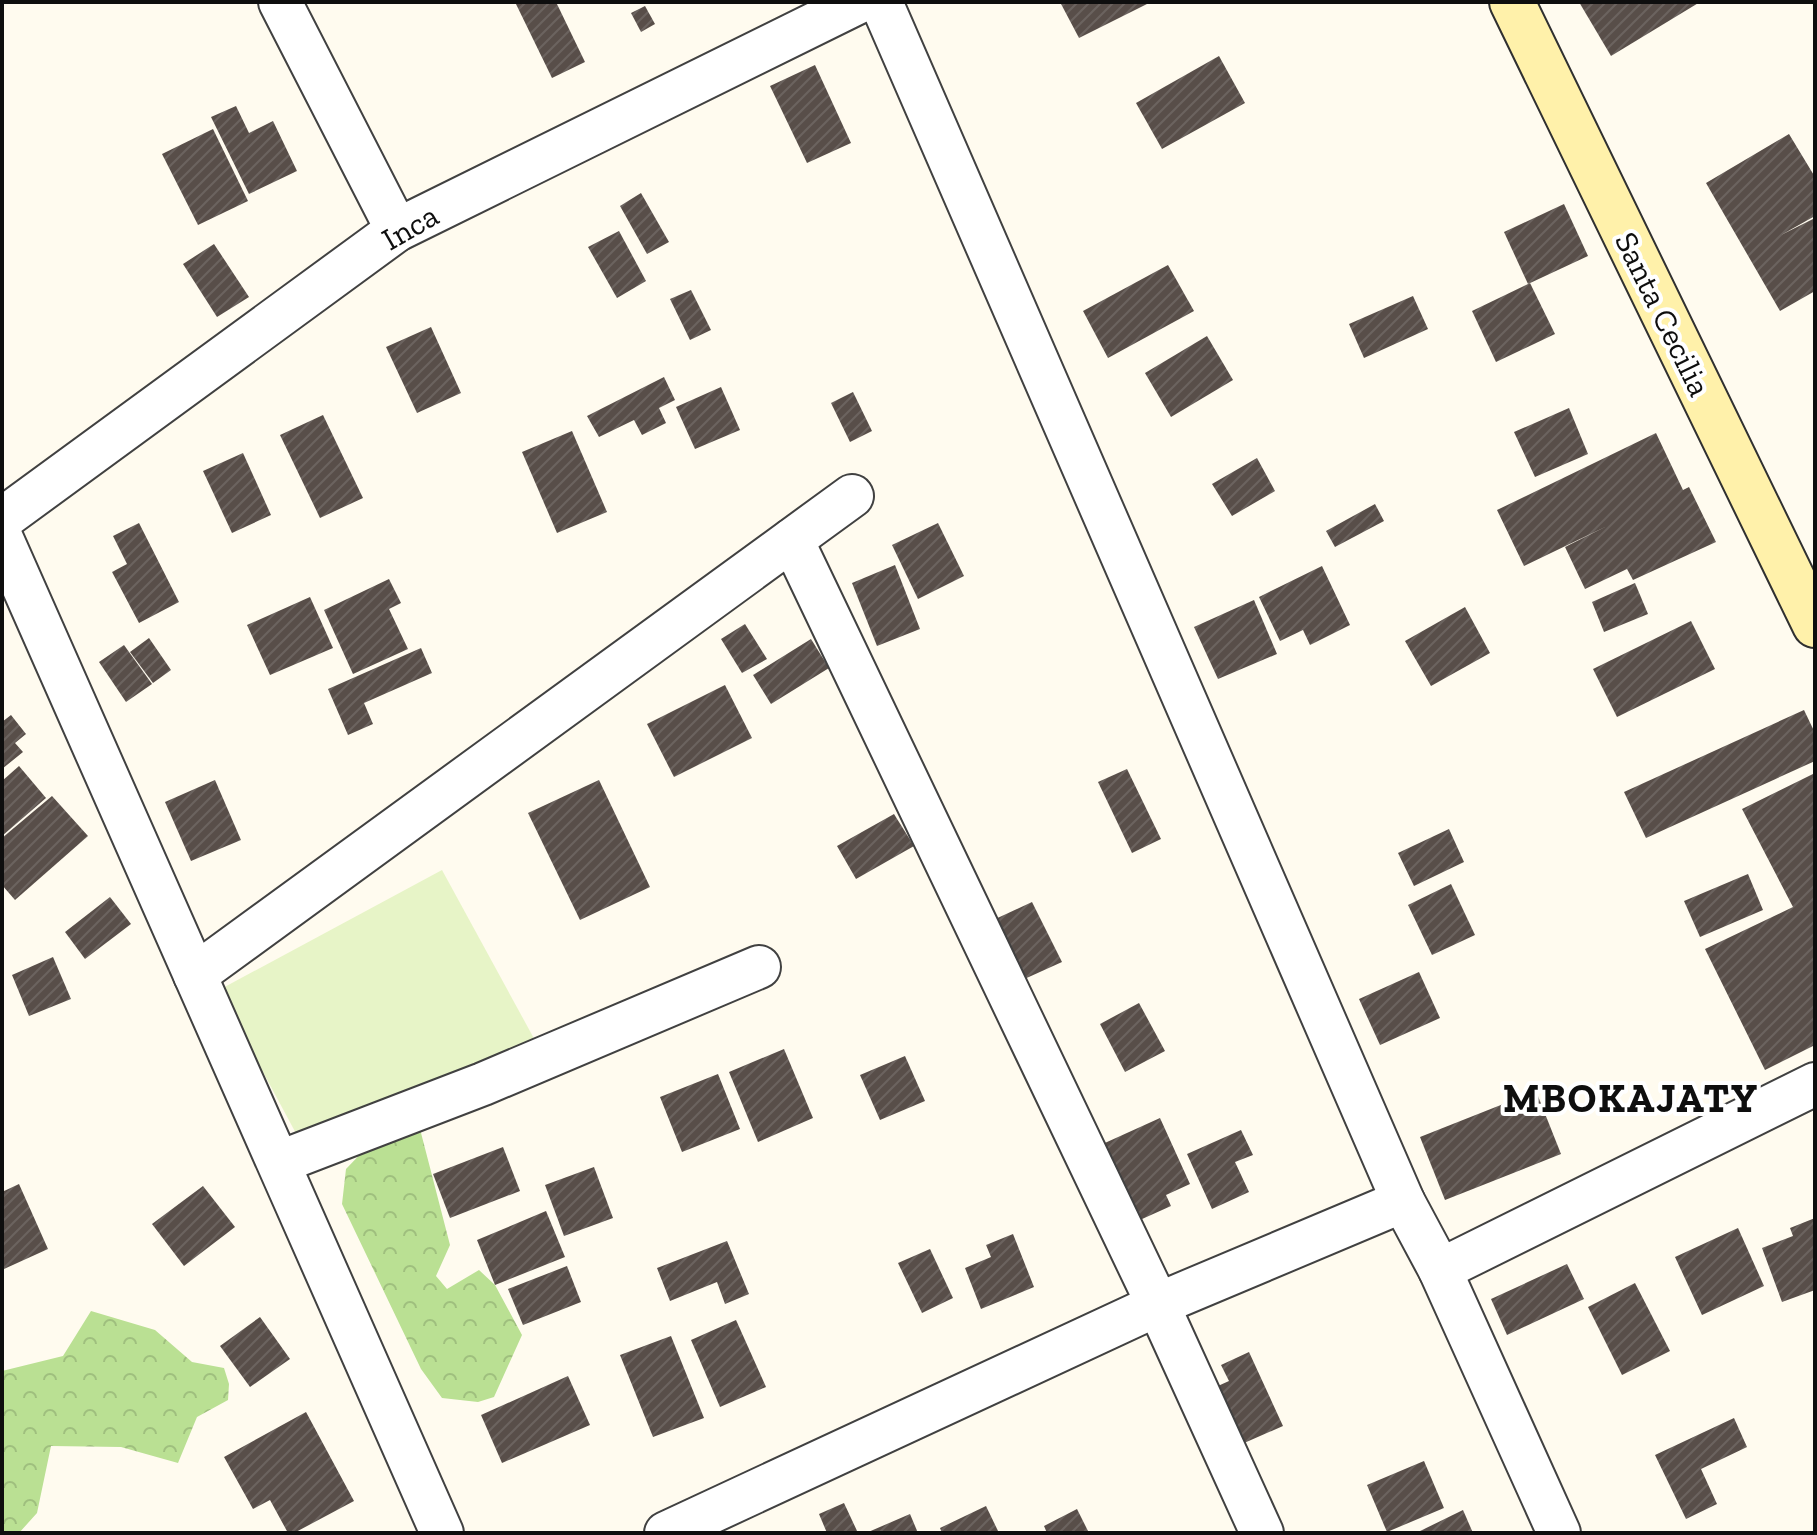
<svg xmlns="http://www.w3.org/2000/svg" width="1817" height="1535" font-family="'Zilla Slab',serif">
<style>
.forest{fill:url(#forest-crowns)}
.pitch{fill:#e7f4c7}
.building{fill:url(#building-hatch)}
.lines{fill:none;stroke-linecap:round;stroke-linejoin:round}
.street-casing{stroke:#414141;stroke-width:46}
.secondary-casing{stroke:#303030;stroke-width:48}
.street{stroke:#fff;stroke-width:42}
.secondary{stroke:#fff1aa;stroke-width:44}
.labels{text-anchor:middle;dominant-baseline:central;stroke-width:8;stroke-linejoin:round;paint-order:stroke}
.street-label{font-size:32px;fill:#0e0e0e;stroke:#fff}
.district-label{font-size:40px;font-weight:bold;letter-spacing:2px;fill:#0e0e0e;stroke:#fff}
</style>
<defs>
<pattern id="forest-crowns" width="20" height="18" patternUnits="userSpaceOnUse" patternTransform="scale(2)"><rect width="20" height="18" fill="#bae093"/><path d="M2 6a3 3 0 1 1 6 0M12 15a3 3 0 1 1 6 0" fill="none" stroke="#9fbf7e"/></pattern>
<pattern id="building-hatch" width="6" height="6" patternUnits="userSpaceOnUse" patternTransform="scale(2)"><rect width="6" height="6" fill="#584e49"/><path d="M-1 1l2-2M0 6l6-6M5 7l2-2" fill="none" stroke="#6b635f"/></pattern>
</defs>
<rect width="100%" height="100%" fill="#fffbef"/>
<g class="forest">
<path d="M 420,1129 L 450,1245 L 436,1276 L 447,1289 L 479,1270 L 495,1285 L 522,1335 L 494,1397 L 478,1402 L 442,1398 L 421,1369 L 342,1204 L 346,1169 L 370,1144 Z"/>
<path d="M 91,1311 L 155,1330 L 192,1362 L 224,1368 L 229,1384 L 228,1400 L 197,1417 L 178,1463 L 121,1447 L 51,1446 L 37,1513 L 19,1533 L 2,1533 L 2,1371 L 63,1356 Z"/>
</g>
<path class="pitch" d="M 442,870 L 537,1044 L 313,1165 L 219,990 Z"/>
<g class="building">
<path d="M 515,2 L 556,2 L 585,62 L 552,78 Z"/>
<path d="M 1060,2 L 1151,2 L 1079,38 Z"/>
<path d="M 1579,2 L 1700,2 L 1611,56 Z"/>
<path d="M 645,6 L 655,24 L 641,32 L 631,13 Z"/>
<path d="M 1219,56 L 1245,103 L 1162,149 L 1136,103 Z"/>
<path d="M 815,65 L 851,143 L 807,163 L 770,86 Z"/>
<path d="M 236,106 L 249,133 L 273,121 L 297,171 L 249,194 L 211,117 Z"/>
<path d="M 213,129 L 248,201 L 198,225 L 162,154 Z"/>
<path d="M 1789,134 L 1815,177 L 1815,216 L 1781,235 L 1815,218 L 1815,291 L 1780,311 L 1706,183 Z"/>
<path d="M 641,193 L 669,242 L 647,254 L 620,206 Z"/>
<path d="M 1564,204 L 1588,256 L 1528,284 L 1504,232 Z"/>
<path d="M 619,231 L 646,281 L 617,298 L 588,247 Z"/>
<path d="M 214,244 L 249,297 L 217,317 L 183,264 Z"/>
<path d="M 1168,265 L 1194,311 L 1108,358 L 1083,311 Z"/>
<path d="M 1530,283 L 1555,334 L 1496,362 L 1472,311 Z"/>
<path d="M 691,290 L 711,330 L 690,340 L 670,299 Z"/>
<path d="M 1413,296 L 1428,329 L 1364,358 L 1349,324 Z"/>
<path d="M 431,327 L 461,393 L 417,413 L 386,347 Z"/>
<path d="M 1207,336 L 1233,380 L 1171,417 L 1145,373 Z"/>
<path d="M 664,377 L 675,400 L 659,408 L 666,423 L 642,435 L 634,420 L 599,437 L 587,416 Z"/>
<path d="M 721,387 L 740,430 L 695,449 L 676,407 Z"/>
<path d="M 853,392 L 872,431 L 850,442 L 831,403 Z"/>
<path d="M 1569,408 L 1588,454 L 1535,477 L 1514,432 Z"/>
<path d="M 323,415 L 363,498 L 320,518 L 280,435 Z"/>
<path d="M 572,431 L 607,512 L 557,533 L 522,452 Z"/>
<path d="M 1656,433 L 1683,490 L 1689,487 L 1716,542 L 1633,580 L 1627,569 L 1585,589 L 1565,547 L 1607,526 L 1524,566 L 1497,510 Z"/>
<path d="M 243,453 L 271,515 L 232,533 L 203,471 Z"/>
<path d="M 1257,458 L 1275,491 L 1232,516 L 1212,484 Z"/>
<path d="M 1375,504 L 1384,521 L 1335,547 L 1326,531 Z"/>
<path d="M 139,523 L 179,602 L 139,623 L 112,572 L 127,564 L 113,536 Z"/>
<path d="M 938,523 L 964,576 L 918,599 L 892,545 Z"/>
<path d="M 895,565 L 920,629 L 877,646 L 852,583 Z"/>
<path d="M 1322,566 L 1350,625 L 1310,645 L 1303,630 L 1280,641 L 1259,597 Z"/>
<path d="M 389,579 L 401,603 L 389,609 L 408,649 L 353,674 L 324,610 Z"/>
<path d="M 1635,583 L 1648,614 L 1604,632 L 1592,602 Z"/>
<path d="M 310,597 L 333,648 L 270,675 L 247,625 Z"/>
<path d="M 1254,600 L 1277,654 L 1218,679 L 1194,627 Z"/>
<path d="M 1465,607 L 1490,653 L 1431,686 L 1405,641 Z"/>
<path d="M 1691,621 L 1715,669 L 1617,717 L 1593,669 Z"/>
<path d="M 745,624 L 767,659 L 742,673 L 721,639 Z"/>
<path d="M 149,638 L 171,670 L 153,683 L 130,652 Z"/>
<path d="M 811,639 L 829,668 L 771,704 L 753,675 Z"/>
<path d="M 124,645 L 152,684 L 126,702 L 99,662 Z"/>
<path d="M 421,648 L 432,673 L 364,703 L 373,724 L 348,735 L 328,689 Z"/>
<path d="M 725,685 L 752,738 L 674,777 L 647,724 Z"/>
<path d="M 1804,710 L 1815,733 L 1815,761 L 1646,838 L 1624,792 Z"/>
<path d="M 11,715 L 26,734 L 15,743 L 23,752 L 2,769 L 2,722 Z"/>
<path d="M 19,766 L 46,798 L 2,836 L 2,781 Z"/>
<path d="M 1127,769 L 1161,839 L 1132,853 L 1098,782 Z"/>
<path d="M 1815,773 L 1815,1045 L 1765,1070 L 1705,949 L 1793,907 L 1742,809 Z"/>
<path d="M 215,780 L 241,840 L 191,861 L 165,802 Z"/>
<path d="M 599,780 L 650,887 L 580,920 L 528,813 Z"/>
<path d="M 52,796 L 88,836 L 15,900 L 2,885 L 2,838 Z"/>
<path d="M 894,814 L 914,846 L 856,879 L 837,846 Z"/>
<path d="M 1449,829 L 1464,862 L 1414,886 L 1398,853 Z"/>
<path d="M 1748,874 L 1763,910 L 1700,937 L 1684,901 Z"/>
<path d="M 1451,884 L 1475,935 L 1432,955 L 1408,905 Z"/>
<path d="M 110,897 L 131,924 L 85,959 L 65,932 Z"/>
<path d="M 1032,902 L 1062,962 L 1020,981 L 991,921 Z"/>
<path d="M 53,957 L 71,999 L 29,1016 L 12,975 Z"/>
<path d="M 1419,972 L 1440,1018 L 1380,1045 L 1359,999 Z"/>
<path d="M 1139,1003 L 1165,1051 L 1125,1072 L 1100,1024 Z"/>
<path d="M 784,1049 L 813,1118 L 758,1142 L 729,1072 Z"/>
<path d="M 905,1056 L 925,1101 L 880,1120 L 860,1075 Z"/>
<path d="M 718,1074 L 740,1129 L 682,1152 L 660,1097 Z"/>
<path d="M 1536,1091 L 1561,1154 L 1445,1200 L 1420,1137 Z"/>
<path d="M 1160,1118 L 1190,1184 L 1166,1195 L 1171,1206 L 1131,1224 L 1096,1147 Z"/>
<path d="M 1241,1130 L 1253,1155 L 1235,1162 L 1249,1192 L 1212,1209 L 1187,1154 Z"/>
<path d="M 503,1147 L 520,1191 L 450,1218 L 433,1174 Z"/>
<path d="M 594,1167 L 613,1218 L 564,1236 L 545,1185 Z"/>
<path d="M 19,1184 L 48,1249 L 4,1269 L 2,1192 Z"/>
<path d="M 203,1186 L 235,1227 L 184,1266 L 152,1224 Z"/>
<path d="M 546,1211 L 565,1257 L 495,1285 L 477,1240 Z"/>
<path d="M 1815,1218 L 1815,1290 L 1782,1302 L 1762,1248 L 1793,1236 L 1790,1228 Z"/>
<path d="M 1738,1228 L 1764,1286 L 1702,1315 L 1675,1257 Z"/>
<path d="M 1013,1234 L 1034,1287 L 981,1309 L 965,1268 L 991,1257 L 986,1245 Z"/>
<path d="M 727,1241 L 749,1294 L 725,1304 L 717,1282 L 670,1301 L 657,1268 Z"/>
<path d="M 930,1249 L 953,1298 L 922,1313 L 898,1263 Z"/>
<path d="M 1567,1264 L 1584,1299 L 1507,1335 L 1491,1299 Z"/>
<path d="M 567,1266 L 581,1302 L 523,1325 L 508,1289 Z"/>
<path d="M 1635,1283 L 1670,1351 L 1622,1375 L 1588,1307 Z"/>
<path d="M 260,1317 L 290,1359 L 250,1387 L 220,1346 Z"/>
<path d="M 736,1320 L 766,1387 L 720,1407 L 691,1340 Z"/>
<path d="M 671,1336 L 704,1418 L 653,1437 L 620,1355 Z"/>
<path d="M 1249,1352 L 1283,1426 L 1235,1447 L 1209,1390 L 1229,1381 L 1221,1365 Z"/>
<path d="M 568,1376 L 590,1425 L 502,1463 L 481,1415 Z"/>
<path d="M 306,1412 L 354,1501 L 294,1533 L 288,1533 L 270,1500 L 253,1509 L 224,1457 Z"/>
<path d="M 1734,1418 L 1747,1447 L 1701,1469 L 1717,1504 L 1686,1519 L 1655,1455 Z"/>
<path d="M 1424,1461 L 1444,1508 L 1387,1532 L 1367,1485 Z"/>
<path d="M 844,1503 L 858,1533 L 827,1533 L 819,1514 Z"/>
<path d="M 986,1506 L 999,1533 L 942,1533 L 940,1528 Z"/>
<path d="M 1077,1509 L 1089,1533 L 1047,1533 L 1044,1526 Z"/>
<path d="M 1463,1510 L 1473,1533 L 1416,1533 Z"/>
<path d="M 910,1514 L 918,1533 L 866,1533 Z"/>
</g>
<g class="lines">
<defs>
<g id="street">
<path d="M 280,2 L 397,230"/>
<path d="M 881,2 L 1403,1201 L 1440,1270 L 1559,1533"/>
<path d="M 2,519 L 397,230 L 859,2"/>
<path d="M 2,539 L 442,1533"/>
<path d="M 792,540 L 1158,1305 L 1262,1533"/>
<path d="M 195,975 L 852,496"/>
<path d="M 280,1162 L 483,1084 L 759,967"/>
<path d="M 1440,1270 L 1815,1084"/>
<path d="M 666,1533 L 1168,1300 L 1403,1201"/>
</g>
<path id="secondary" d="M 1512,2 L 1815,625"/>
</defs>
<use href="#street" class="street-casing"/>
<use href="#secondary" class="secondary-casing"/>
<use href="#street" class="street"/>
<use href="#secondary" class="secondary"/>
</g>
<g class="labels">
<g class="street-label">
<text transform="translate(410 227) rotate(-30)">Inca</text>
<text transform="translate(1663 314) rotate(64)">Santa Cecilia</text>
</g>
<g class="district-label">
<text x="1631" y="1098">MBOKAJATY</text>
</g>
</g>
<rect width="1817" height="1535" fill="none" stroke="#0e0e0e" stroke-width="8"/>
</svg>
